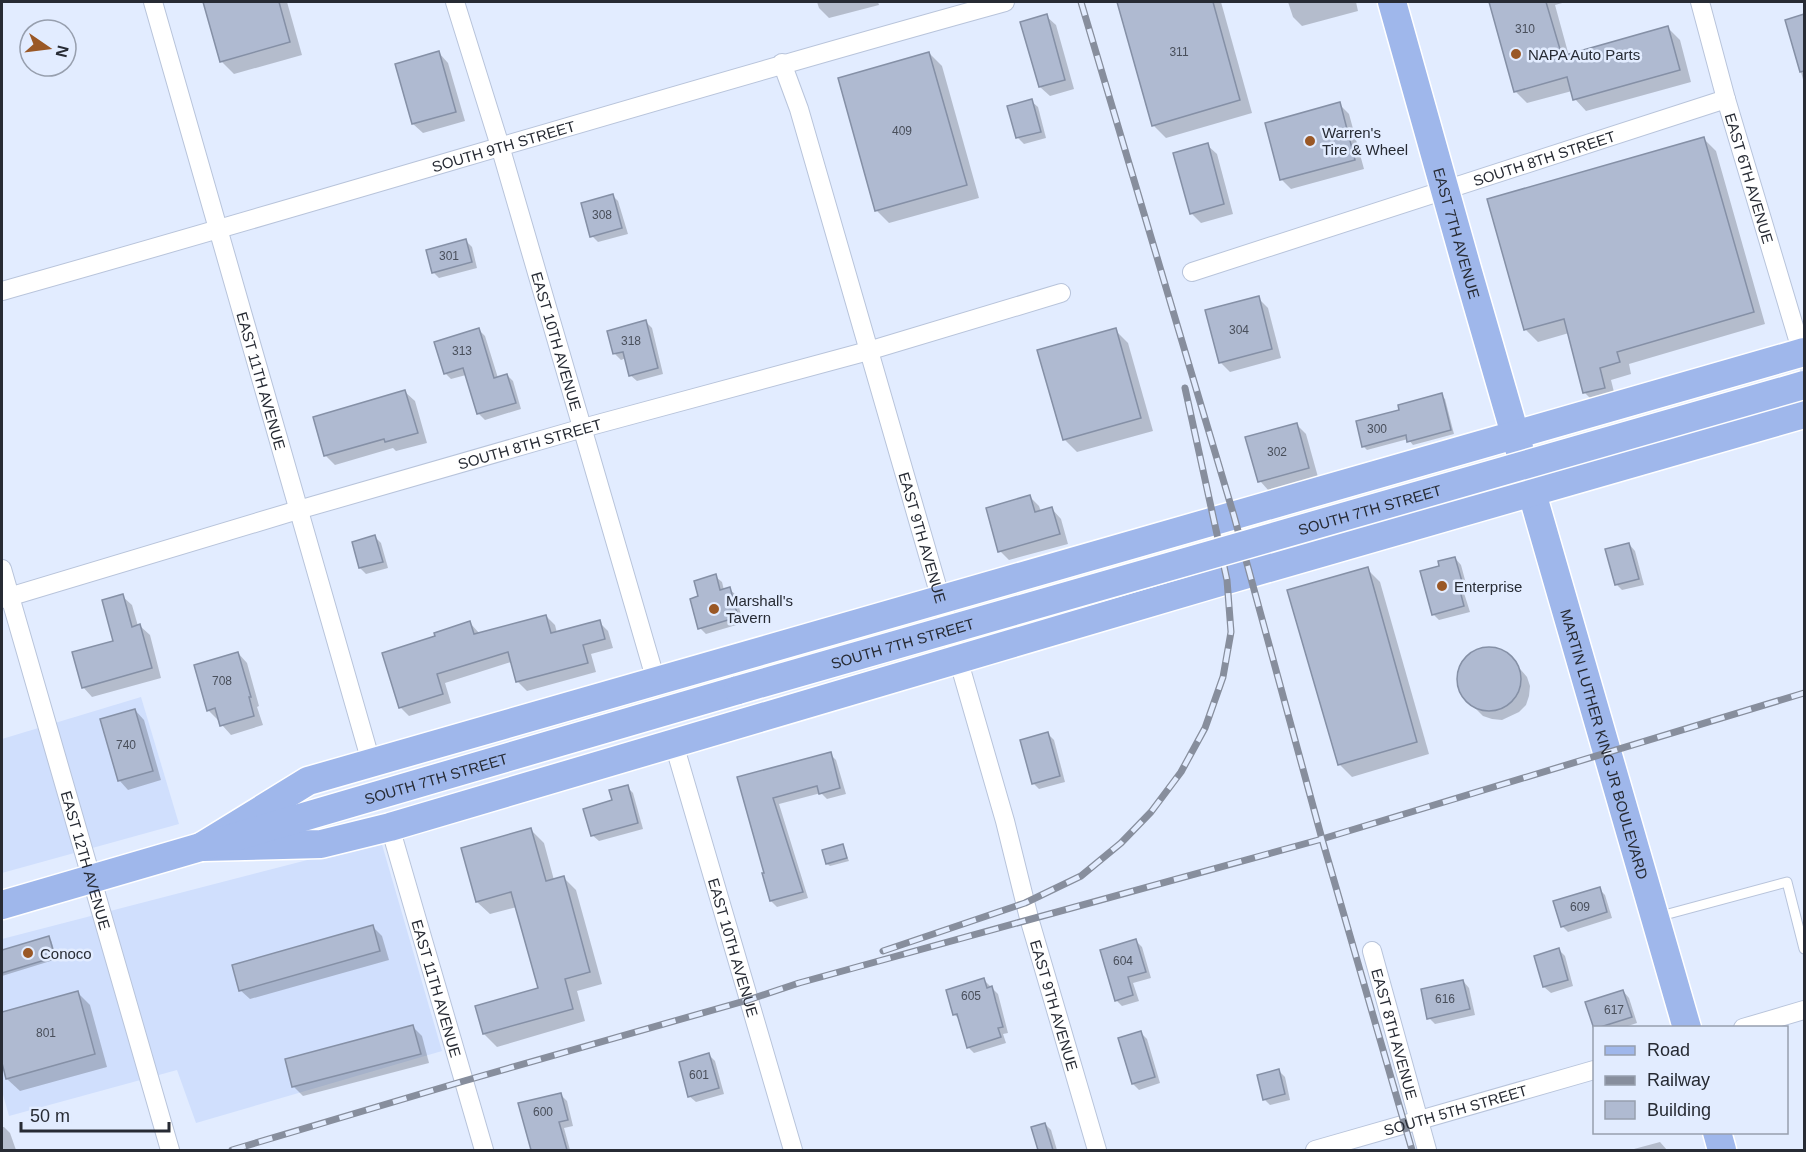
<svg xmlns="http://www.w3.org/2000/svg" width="1806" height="1152" font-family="Arial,sans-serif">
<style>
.built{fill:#d0dffd}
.shadow{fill:#0003}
.building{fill:#afbad1;stroke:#8590a6;stroke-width:1.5}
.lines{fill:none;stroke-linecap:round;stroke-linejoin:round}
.lane-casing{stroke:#b8c4db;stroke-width:11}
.street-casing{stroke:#b8c4db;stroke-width:20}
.primary-casing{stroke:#fff;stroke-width:31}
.lane{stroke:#fff;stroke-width:9}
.street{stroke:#fff;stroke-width:18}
.primary{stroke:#9fb7eb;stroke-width:28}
.rail-casing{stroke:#878e9d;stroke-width:7}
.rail{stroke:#e2ecff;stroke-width:4.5;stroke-dasharray:14;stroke-linecap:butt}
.primary-bridge-casing{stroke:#fff;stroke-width:31;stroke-linecap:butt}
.primary-bridge{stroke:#9fb7eb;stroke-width:28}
.poi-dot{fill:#9a5826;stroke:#e2ecff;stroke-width:2}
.labels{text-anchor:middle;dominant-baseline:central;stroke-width:5;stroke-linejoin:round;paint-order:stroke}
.number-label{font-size:12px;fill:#494f5b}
.poi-label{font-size:15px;fill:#272b34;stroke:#e2ecff;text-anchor:start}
.street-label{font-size:15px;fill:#272b34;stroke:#e2ecff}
</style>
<rect width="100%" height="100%" fill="#e2ecff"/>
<g class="built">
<path d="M 141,697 L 179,824 L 2,873 L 2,739 Z"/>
<path d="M 381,841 L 442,1051 L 196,1123 L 177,1070 L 9,1116 L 2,1091 L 2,939 Z"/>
</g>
<g class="shadow">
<path d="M 204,2 L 287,2 L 302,55 L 234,74 L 221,61 Z"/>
<path d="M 817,2 L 878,2 L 879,5 L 829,18 L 819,8 Z"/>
<path d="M 1127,2 L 1221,2 L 1252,113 L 1166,138 L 1153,125 L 1119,4 Z"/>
<path d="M 1288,2 L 1356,2 L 1358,11 L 1302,26 L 1293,17 Z"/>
<path d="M 1490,2 L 1566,2 L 1555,5 L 1569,56 L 1668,28 L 1680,40 L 1691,82 L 1586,111 L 1575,99 L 1572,91 L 1527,103 L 1516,92 Z"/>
<path d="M 1046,16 L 1056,25 L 1074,89 L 1050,96 L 1040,87 L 1022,23 Z"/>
<path d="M 1804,16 L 1804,83 L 1787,21 Z"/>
<path d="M 439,53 L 448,63 L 465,121 L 423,133 L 413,124 Z"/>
<path d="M 929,53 L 942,66 L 979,198 L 889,223 L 876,210 Z"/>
<path d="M 1031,101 L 1038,107 L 1046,138 L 1024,144 L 1018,138 L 1009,107 Z"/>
<path d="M 1339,104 L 1349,114 L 1364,169 L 1291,189 L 1281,179 Z"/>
<path d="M 1703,138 L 1716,151 L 1765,324 L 1629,364 L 1631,374 L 1611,380 L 1616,400 L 1597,405 L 1585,393 L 1569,333 L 1538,342 L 1525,329 Z"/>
<path d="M 1207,145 L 1217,154 L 1233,214 L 1201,223 L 1191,213 Z"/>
<path d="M 612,195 L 618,201 L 628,234 L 598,242 L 592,236 Z"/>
<path d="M 466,241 L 472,247 L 477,268 L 439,278 L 433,272 Z"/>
<path d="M 1258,298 L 1268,308 L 1281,358 L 1230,372 L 1220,362 Z"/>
<path d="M 646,322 L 652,328 L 663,374 L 637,381 L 630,375 L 626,358 L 621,360 L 615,354 Z"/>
<path d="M 479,330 L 485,336 L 498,378 L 507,375 L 513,381 L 521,409 L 485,420 L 478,413 L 466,375 L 451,379 L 445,373 Z"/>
<path d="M 1115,330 L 1128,343 L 1153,431 L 1077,452 L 1064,439 Z"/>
<path d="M 405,392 L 415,401 L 427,443 L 396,451 L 393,448 L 335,465 L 325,455 Z"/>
<path d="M 1441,395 L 1445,399 L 1454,434 L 1413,445 L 1408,439 L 1367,450 L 1363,446 L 1401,411 Z"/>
<path d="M 1296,424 L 1306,434 L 1318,477 L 1269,491 L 1260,481 Z"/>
<path d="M 1030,497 L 1039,506 L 1041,512 L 1052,509 L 1061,519 L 1068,544 L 1009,560 L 1000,551 Z"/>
<path d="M 375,537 L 381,543 L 388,568 L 366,574 L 360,568 Z"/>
<path d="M 1629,544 L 1635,551 L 1644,585 L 1622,590 L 1616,584 Z"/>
<path d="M 1455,558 L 1461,565 L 1468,591 L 1464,593 L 1470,612 L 1439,620 L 1433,614 L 1441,567 Z"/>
<path d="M 1367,569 L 1380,582 L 1429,754 L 1352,777 L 1339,764 Z"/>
<path d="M 715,576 L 722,582 L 724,590 L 729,589 L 736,595 L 743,623 L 706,634 L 700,628 L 700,597 Z"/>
<path d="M 122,596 L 132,605 L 138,626 L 140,626 L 150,635 L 161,678 L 92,697 L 83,687 L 115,642 Z"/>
<path d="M 546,616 L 555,625 L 557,633 L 599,622 L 608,631 L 613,648 L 591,654 L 596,672 L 527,691 L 518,682 L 511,662 L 445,683 L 451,703 L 409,716 L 400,707 L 437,637 L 470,623 L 480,634 Z"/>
<path d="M 1495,648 L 1504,652 L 1514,662 L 1527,677 L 1530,686 L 1529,696 L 1526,705 L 1519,712 L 1502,720 L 1492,719 L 1483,716 L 1476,709 L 1465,699 L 1458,681 L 1458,672 L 1468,655 L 1476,650 Z"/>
<path d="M 238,653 L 247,663 L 259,706 L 257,707 L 263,725 L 231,735 L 222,725 L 220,719 L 218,720 L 208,710 Z"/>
<path d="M 135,710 L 144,720 L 161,780 L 128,790 L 119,780 Z"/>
<path d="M 1048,734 L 1054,740 L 1065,782 L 1039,789 L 1033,783 Z"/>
<path d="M 830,754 L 836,760 L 846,794 L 827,799 L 821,793 L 779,804 L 808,898 L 777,907 L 771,901 L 766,874 L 739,778 Z"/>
<path d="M 627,787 L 633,793 L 643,829 L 599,841 L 592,835 L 614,802 Z"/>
<path d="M 531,830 L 544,843 L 554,880 L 563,877 L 576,890 L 602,984 L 577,991 L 585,1021 L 497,1047 L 484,1034 L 477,1007 L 540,989 L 517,907 L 490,914 L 477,902 Z"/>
<path d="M 842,845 L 849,861 L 830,866 L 827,864 Z"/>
<path d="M 1599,889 L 1605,895 L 1612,918 L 1568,932 L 1562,926 Z"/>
<path d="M 373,927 L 382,936 L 389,960 L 250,999 L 240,990 Z"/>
<path d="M 48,938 L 51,940 L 57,959 L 2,976 L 2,951 Z"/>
<path d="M 1136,941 L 1142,947 L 1151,978 L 1133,983 L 1139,1001 L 1122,1006 L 1116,1000 Z"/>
<path d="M 1559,950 L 1565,956 L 1573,986 L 1551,993 L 1544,987 Z"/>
<path d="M 984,980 L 998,994 L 1008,1033 L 1003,1034 L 1006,1043 L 974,1053 L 968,1047 L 960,1020 L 954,1014 Z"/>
<path d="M 1463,981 L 1469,988 L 1475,1015 L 1435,1024 L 1429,1018 Z"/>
<path d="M 1623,991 L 1629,998 L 1637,1023 L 1622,1028 L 1595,1028 Z"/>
<path d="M 77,992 L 90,1005 L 107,1067 L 20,1091 L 7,1079 L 2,1057 L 2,1014 Z"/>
<path d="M 413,1027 L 422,1036 L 429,1063 L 303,1096 L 293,1086 Z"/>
<path d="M 1141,1033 L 1147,1039 L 1160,1083 L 1139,1090 L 1133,1084 Z"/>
<path d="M 709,1055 L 715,1061 L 724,1094 L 696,1102 L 689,1096 Z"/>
<path d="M 1279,1071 L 1285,1077 L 1290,1100 L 1270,1105 L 1264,1099 Z"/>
<path d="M 560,1094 L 567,1101 L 573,1126 L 564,1128 L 570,1150 L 532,1150 L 520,1104 Z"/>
<path d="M 1045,1124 L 1051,1130 L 1057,1150 L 1039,1150 L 1033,1128 Z"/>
<path d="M 2,1127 L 4,1127 L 10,1133 L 16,1150 L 2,1150 Z"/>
<path d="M 1660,1142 L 1667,1150 L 1634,1150 L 1634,1149 Z"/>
</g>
<g class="building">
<path d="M 203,2 L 279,2 L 290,42 L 220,62 Z"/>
<path d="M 1117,2 L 1213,2 L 1240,100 L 1152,126 Z"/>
<path d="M 1489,2 L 1546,2 L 1562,56 L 1668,26 L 1680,70 L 1573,100 L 1567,77 L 1514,92 Z"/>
<path d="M 1047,14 L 1065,80 L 1039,87 L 1020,22 Z"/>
<path d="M 1804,14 L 1804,71 L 1800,72 L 1785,20 Z"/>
<path d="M 439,51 L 456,112 L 412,124 L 395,64 Z"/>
<path d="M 929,52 L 967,185 L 875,211 L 838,78 Z"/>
<path d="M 1032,99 L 1041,132 L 1016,138 L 1007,106 Z"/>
<path d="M 1340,102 L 1355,160 L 1280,180 L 1265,123 Z"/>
<path d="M 1704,137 L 1754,312 L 1617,352 L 1620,362 L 1600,368 L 1605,388 L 1583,393 L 1564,319 L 1524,330 L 1487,199 Z"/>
<path d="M 1208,143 L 1224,204 L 1190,214 L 1173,153 Z"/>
<path d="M 613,194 L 622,228 L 590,237 L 581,203 Z"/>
<path d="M 466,239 L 472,262 L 432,273 L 426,250 Z"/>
<path d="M 1259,296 L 1272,349 L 1219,363 L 1205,310 Z"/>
<path d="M 646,320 L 658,368 L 629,376 L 623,352 L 613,354 L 607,331 Z"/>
<path d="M 479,328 L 494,378 L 507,374 L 516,403 L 477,414 L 463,368 L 444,374 L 434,342 Z"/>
<path d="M 1116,328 L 1141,418 L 1063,440 L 1037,350 Z"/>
<path d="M 405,390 L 418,433 L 385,442 L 384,439 L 324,456 L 313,417 Z"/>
<path d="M 1442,393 L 1451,430 L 1407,442 L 1406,435 L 1362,447 L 1356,421 L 1399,410 L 1398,405 Z"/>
<path d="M 1297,423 L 1309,468 L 1258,482 L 1245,437 Z"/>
<path d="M 1030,495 L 1035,512 L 1052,507 L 1060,534 L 998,552 L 986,508 Z"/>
<path d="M 375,535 L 383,562 L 359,568 L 352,542 Z"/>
<path d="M 1629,543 L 1639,579 L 1615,585 L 1605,549 Z"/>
<path d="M 1455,557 L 1463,585 L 1459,587 L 1464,606 L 1432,615 L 1420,571 L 1439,566 L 1438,561 Z"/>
<path d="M 1368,567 L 1417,742 L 1338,765 L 1287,590 Z"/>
<path d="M 716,574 L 720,590 L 730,587 L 738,617 L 698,629 L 690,599 L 698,596 L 694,581 Z"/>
<path d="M 123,594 L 132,627 L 140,624 L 152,668 L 82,688 L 72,652 L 113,641 L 102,600 Z"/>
<path d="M 546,615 L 551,633 L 600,620 L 605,639 L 583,645 L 588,663 L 516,682 L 508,652 L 437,674 L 443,694 L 399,708 L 382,653 L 435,636 L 434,633 L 470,621 L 474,634 Z"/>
<circle cx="1489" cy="679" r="32"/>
<path d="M 238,652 L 251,697 L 249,697 L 254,716 L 220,726 L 215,708 L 207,711 L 194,665 Z"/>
<path d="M 135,709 L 153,771 L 118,781 L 100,719 Z"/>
<path d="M 1048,732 L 1060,776 L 1032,784 L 1020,740 Z"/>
<path d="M 831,752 L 840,788 L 819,794 L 817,786 L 773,798 L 803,892 L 770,901 L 762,873 L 764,873 L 737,777 Z"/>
<path d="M 628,785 L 638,823 L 591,836 L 583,809 L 612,800 L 609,790 Z"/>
<path d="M 531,828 L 546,881 L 564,876 L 590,972 L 565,979 L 573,1009 L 483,1034 L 475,1006 L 538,988 L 511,892 L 476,902 L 461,848 Z"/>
<path d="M 843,844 L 847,858 L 826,864 L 822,850 Z"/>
<path d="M 1600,887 L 1607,912 L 1561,927 L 1553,901 Z"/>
<path d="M 373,925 L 380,951 L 239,991 L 232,965 Z"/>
<path d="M 49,936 L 55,957 L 2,973 L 2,950 Z"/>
<path d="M 1136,939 L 1146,972 L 1128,977 L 1133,995 L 1115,1001 L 1100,950 Z"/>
<path d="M 1559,948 L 1568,980 L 1543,987 L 1534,956 Z"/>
<path d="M 984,978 L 987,988 L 992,986 L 996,1002 L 1003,1027 L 998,1028 L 1001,1037 L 967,1048 L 957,1014 L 953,1015 L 946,990 Z"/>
<path d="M 1463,980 L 1470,1009 L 1427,1019 L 1421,989 Z"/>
<path d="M 1623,990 L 1632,1017 L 1594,1029 L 1585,1002 Z"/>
<path d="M 78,991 L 95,1054 L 6,1079 L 2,1063 L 2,1012 Z"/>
<path d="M 413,1025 L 421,1054 L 292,1087 L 285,1059 Z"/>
<path d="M 1141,1031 L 1155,1077 L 1132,1084 L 1118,1038 Z"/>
<path d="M 709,1053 L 719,1088 L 688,1097 L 679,1062 Z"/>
<path d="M 1279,1069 L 1285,1094 L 1263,1100 L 1257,1075 Z"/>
<path d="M 561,1093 L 568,1120 L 559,1122 L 567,1150 L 531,1150 L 518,1103 Z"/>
<path d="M 1045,1123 L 1053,1150 L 1038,1150 L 1031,1127 Z"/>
</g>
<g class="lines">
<defs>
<path id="lane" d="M 1657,917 L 1787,882 L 1804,949"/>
<g id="street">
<path id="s1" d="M 153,2 L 371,762"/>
<path id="s2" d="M 455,2 L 500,146 L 656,681"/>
<path id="s3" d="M 1700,2 L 1726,99 L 1802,353"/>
<path id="s4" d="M 782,63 L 799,109 L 1005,821 L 1029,918 L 1097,1150"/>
<path id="s5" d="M 1192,272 L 1726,99"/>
<path id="s6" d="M 2,291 C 337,197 670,94 1005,2"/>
<path id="s7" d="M 2,569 L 170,1150"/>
<path id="s8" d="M 2,599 L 298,510 L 583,428 L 868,351 L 1061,293"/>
<path id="s9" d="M 674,744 L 793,1150"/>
<path id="s10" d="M 390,827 L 484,1150"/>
<path id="s11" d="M 1372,951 L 1427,1150"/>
<path d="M 1743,1028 L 1804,1010"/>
<path id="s12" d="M 1315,1150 L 1594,1070"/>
</g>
<g id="primary">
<path id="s13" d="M 1392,2 L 1468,272 L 1687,1028"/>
<path d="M 201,847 L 308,781 L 1804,352"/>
<path d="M 203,847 L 321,844 L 390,827 L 1227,580 L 1804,414"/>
<path id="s14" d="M 2,905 L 738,690"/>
<path d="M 1717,1132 L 1722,1150"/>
</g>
</defs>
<use href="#lane" class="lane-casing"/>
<use href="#street" class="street-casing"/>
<use href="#primary" class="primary-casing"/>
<use href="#lane" class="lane"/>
<use href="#street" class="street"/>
<use href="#primary" class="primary"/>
<defs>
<g id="rail">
<path d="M 1081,2 L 1234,516 L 1322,839 L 1412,1150"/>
<path d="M 883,951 L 1025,903 L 1081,876 L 1121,843 L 1151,812 L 1181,772 L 1205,728 L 1223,677 L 1231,632 L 1227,580 L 1185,388"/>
<path d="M 232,1150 L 464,1081 L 748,1000 L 799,983 L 1322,839 L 1804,693"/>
</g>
</defs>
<use href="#rail" class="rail-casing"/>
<use href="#rail" class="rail"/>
<defs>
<g id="primary-bridge">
<path id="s15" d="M 738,690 L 1804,385"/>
</g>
</defs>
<use href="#primary-bridge" class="primary-bridge-casing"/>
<use href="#primary-bridge" class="primary-bridge"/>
</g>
<g class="poi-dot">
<circle cx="1516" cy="54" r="6"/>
<circle cx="1310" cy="141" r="6"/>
<circle cx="1442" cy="586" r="6"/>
<circle cx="714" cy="609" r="6"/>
<circle cx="28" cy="953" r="6"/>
</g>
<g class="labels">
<g class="number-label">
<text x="1525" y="29">310</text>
<text x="1179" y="52">311</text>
<text x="902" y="131">409</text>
<text x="602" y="215">308</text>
<text x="449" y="256">301</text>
<text x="1239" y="330">304</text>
<text x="631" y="341">318</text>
<text x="462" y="351">313</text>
<text x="1377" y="429">300</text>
<text x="1277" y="452">302</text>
<text x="222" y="681">708</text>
<text x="126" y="745">740</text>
<text x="1580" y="907">609</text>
<text x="1123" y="961">604</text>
<text x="971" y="996">605</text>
<text x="1445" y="999">616</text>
<text x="1614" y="1010">617</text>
<text x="46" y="1033">801</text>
<text x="699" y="1075">601</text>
<text x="543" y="1112">600</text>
</g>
<g class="poi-label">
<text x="1528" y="54">NAPA Auto Parts</text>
<text x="1322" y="132">Warren's<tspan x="1322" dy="17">Tire &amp; Wheel</tspan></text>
<text x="1454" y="586">Enterprise</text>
<text x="726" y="600">Marshall's<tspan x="726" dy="17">Tavern</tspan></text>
<text x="40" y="953">Conoco</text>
</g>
<g class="street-label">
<text stroke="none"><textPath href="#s6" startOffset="522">SOUTH 9TH STREET</textPath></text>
<text stroke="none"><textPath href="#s5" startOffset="370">SOUTH 8TH STREET</textPath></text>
<text stroke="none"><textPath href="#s3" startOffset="183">EAST 6TH AVENUE</textPath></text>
<text stroke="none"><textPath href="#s13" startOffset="240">EAST 7TH AVENUE</textPath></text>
<text stroke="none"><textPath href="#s2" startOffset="354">EAST 10TH AVENUE</textPath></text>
<text stroke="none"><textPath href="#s1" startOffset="394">EAST 11TH AVENUE</textPath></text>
<text stroke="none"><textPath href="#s8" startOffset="550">SOUTH 8TH STREET</textPath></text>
<text stroke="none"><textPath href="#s15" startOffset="657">SOUTH 7TH STREET</textPath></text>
<text stroke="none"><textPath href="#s4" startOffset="495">EAST 9TH AVENUE</textPath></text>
<text stroke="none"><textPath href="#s15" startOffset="171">SOUTH 7TH STREET</textPath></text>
<text stroke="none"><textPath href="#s13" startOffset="772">MARTIN LUTHER KING JR BOULEVARD</textPath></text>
<text stroke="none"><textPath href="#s14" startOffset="452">SOUTH 7TH STREET</textPath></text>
<text stroke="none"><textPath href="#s7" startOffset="303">EAST 12TH AVENUE</textPath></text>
<text stroke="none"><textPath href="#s9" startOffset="212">EAST 10TH AVENUE</textPath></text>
<text stroke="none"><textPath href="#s10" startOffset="168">EAST 11TH AVENUE</textPath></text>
<text stroke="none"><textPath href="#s4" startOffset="981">EAST 9TH AVENUE</textPath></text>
<text stroke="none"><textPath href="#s11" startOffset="86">EAST 8TH AVENUE</textPath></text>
<text stroke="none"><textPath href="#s12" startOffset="146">SOUTH 5TH STREET</textPath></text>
</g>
</g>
<rect width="1806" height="1152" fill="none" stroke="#272b34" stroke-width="6"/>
<rect x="1593" y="1026" width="195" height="108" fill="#e2ecff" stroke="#979fae" stroke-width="1.5"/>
<rect x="1605" y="1046" width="30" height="9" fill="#9fb7eb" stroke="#979fae" stroke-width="1.5"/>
<text x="1647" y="1056" font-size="18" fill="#272b34">Road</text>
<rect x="1605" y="1076" width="30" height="9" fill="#878e9d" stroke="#979fae" stroke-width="1.5"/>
<text x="1647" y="1086" font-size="18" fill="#272b34">Railway</text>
<rect x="1605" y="1101" width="30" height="18" fill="#afbad1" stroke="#979fae" stroke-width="1.5"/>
<text x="1647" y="1116" font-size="18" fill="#272b34">Building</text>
<g transform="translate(48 48) rotate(104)"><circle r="28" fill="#e2ecff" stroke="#979fae" stroke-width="1.5"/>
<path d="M0-4.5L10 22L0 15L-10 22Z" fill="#9a5826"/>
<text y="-9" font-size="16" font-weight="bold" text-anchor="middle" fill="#272b34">N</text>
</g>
<path d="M21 1122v9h148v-9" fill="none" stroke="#272b34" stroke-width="3"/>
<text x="30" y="1122" font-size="18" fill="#272b34" stroke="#e2ecff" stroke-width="4.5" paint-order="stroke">50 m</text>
</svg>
